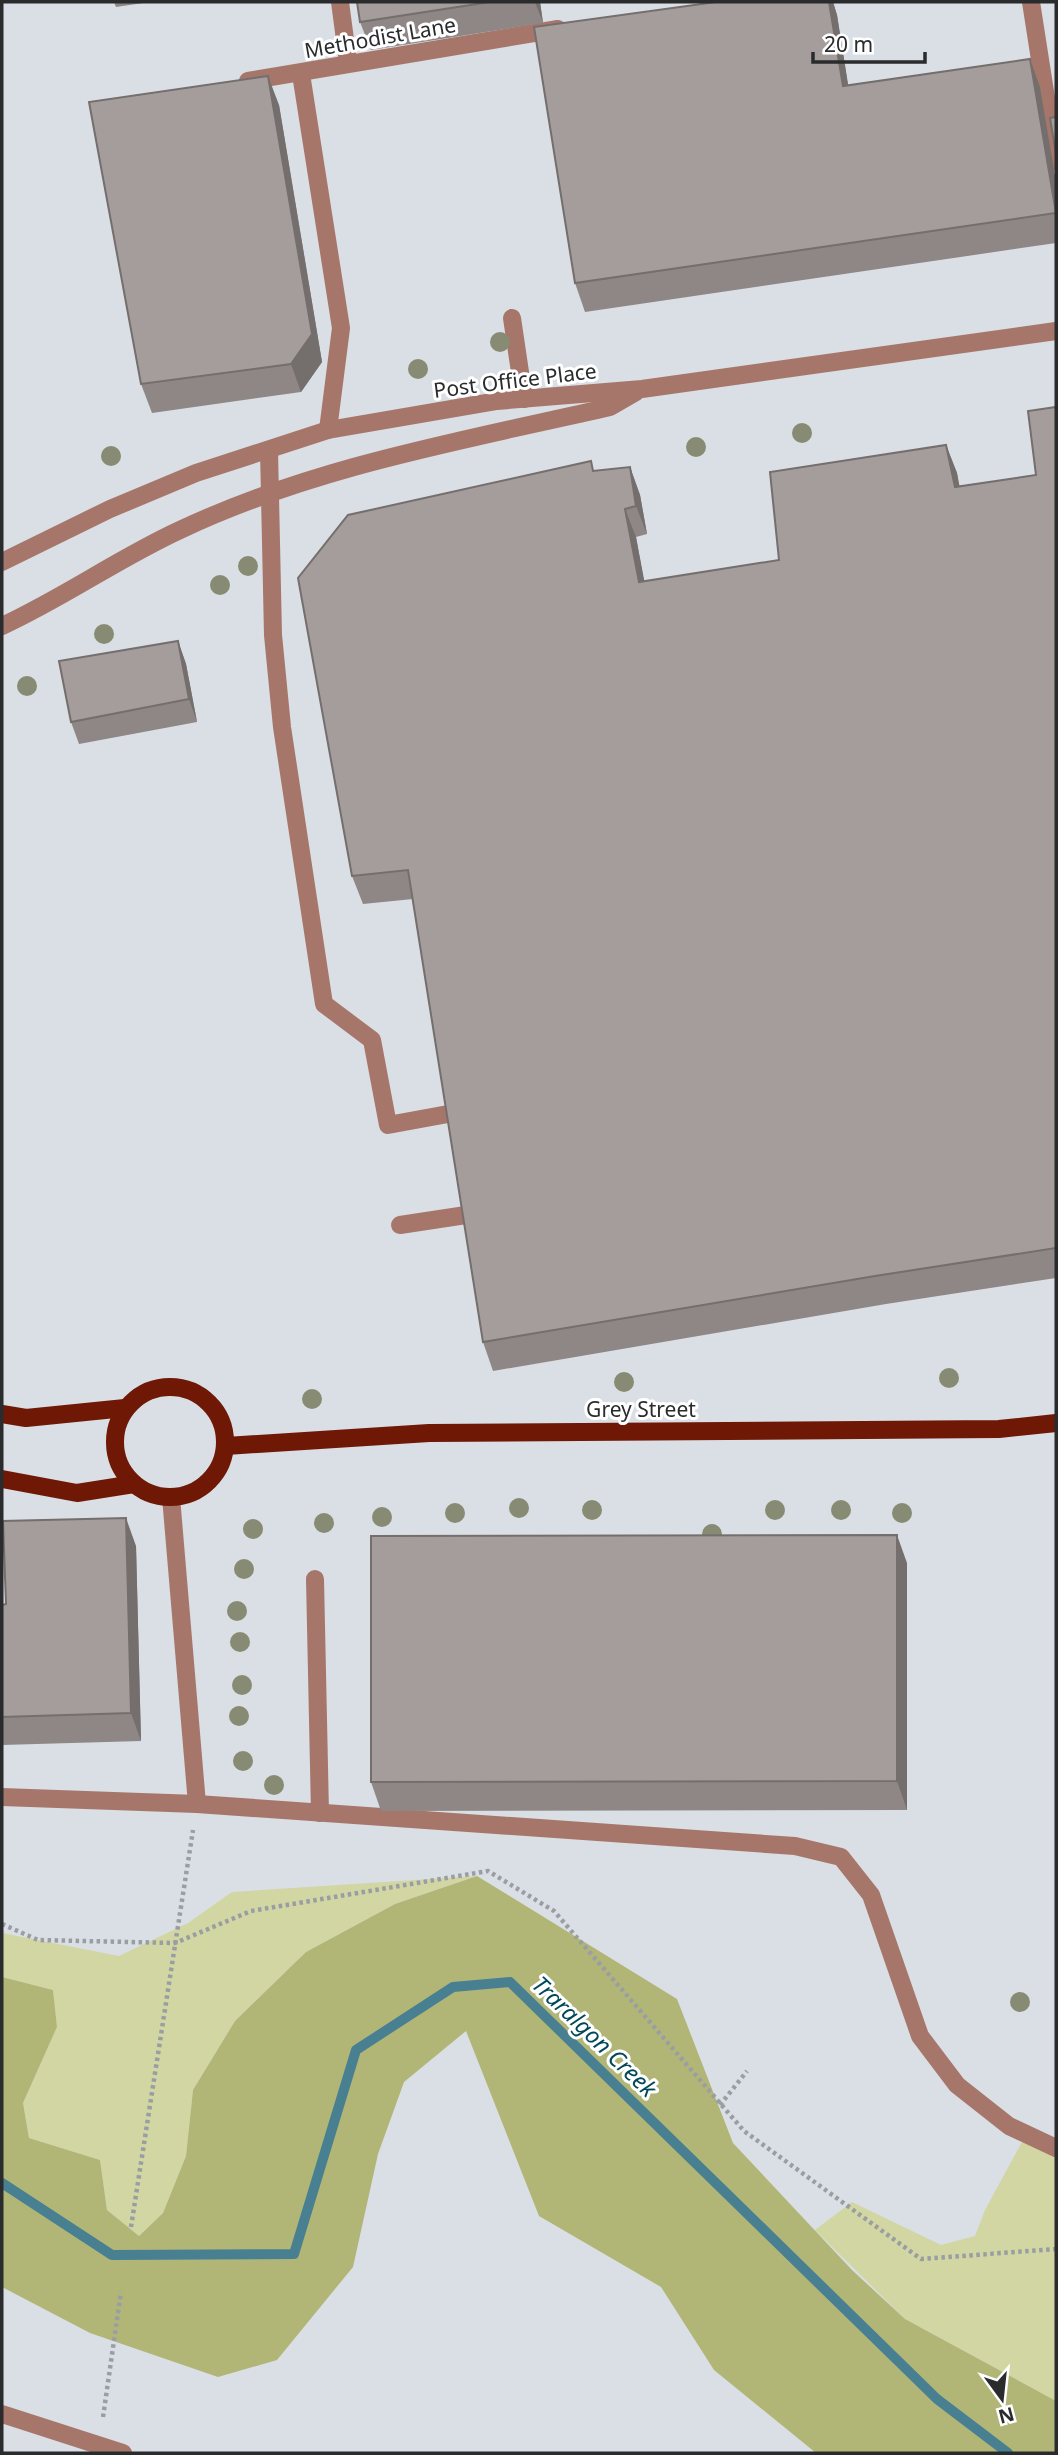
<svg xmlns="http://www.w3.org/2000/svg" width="1058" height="2455" font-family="'Noto Sans',sans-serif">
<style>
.green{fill:#d1d6a3}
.forest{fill:#b1b677}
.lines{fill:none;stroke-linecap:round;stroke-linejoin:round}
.stream{stroke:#488091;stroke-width:10}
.path{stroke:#9a9ea2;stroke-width:4.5;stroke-dasharray:3.5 3.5;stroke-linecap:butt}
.minor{stroke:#a7766a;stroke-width:18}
.major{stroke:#6e1805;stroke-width:18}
.tree{fill:#878b73}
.wall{fill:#8e8786}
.shaded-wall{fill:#746e6d}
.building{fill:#a59d9c;stroke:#746e6d;stroke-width:2}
.labels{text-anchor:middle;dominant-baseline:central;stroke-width:6;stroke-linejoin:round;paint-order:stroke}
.street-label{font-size:21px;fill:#292b2d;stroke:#fff}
.water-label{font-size:23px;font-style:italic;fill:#004859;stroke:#fff}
</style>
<rect width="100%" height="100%" fill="#d9dfe4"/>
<g class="green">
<path d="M 477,1876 L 395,1904 L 306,1952 L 235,2021 L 193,2090 L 186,2156 L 163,2213 L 139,2236 L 107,2210 L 100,2160 L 29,2138 L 23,2103 L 57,2027 L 53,1990 L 2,1977 L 2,1933 L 119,1956 L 188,1923 L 232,1892 Z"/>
<path d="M 1022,2142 L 1056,2153 L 1056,2401 L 905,2319 L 815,2230 L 852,2202 L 941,2245 L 975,2236 L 985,2210 Z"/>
</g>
<path class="forest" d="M 477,1876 L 677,1999 L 733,2143 L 852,2270 L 905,2319 L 1056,2401 L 1056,2453 L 816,2453 L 714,2370 L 661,2287 L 539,2216 L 466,2031 L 404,2082 L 378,2154 L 353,2267 L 277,2360 L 218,2377 L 90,2333 L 2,2287 L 2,1977 L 53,1990 L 57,2027 L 23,2103 L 29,2138 L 100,2160 L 107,2210 L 139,2236 L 163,2213 L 186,2156 L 193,2090 L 235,2021 L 306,1952 L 395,1904 Z"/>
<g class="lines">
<path class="stream" d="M 2,2183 L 112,2255 L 294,2254 L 356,2050 L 453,1987 L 510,1982 L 937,2399 L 1008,2453"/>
<g class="path">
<path d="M 2,1924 L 38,1940 L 175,1943 L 251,1911 L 488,1871 L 554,1911 L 744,2131 L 921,2259 L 1056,2249"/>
<path d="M 720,2105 L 747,2071"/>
<path d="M 131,2227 L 193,1830"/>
<path d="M 103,2417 L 121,2292"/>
</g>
<g class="minor">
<path d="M 340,2 L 348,62"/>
<path d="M 1031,2 L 1056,162"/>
<path d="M 301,74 L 341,328 L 328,430"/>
<path d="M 248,81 L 558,29"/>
<path d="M 512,318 L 524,399"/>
<path d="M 269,450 L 273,635 L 282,727 L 324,1004 L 372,1040 L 388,1125 L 448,1114"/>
<path d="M 2,562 L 110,509 L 196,473 L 328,430 L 497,401 L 642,389 L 1056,331"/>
<path d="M 2,626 C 63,598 119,558 180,530 C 315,466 466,440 610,407 L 636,392"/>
<path d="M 400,1225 L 466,1215"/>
<path d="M 171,1497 L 197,1804"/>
<path d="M 315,1579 L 320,1813"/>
<path d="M 2,1797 L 197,1804 L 795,1846 L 841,1857 L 871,1895 L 920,2036 L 957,2085 L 1009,2126 L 1056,2148"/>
<path d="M 2,2414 L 123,2453"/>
</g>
<g class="major">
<circle cx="170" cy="1442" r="55"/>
<path d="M 2,1414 L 26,1418 L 125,1408"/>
<path d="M 226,1446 L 429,1433 L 999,1429 L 1056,1423"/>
<path d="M 2,1479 L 77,1493 L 134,1484"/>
</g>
</g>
<g class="tree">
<circle cx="500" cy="342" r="10"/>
<circle cx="418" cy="369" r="10"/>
<circle cx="802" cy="433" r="10"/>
<circle cx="696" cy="447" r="10"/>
<circle cx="111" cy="456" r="10"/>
<circle cx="248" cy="566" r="10"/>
<circle cx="220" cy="585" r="10"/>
<circle cx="104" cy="634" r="10"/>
<circle cx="27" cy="686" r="10"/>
<circle cx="949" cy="1378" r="10"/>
<circle cx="624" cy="1382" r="10"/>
<circle cx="312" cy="1399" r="10"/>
<circle cx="519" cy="1508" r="10"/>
<circle cx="592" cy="1510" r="10"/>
<circle cx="775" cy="1510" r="10"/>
<circle cx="841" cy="1510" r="10"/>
<circle cx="455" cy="1513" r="10"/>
<circle cx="902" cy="1513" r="10"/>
<circle cx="382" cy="1517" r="10"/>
<circle cx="324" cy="1523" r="10"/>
<circle cx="253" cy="1529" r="10"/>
<circle cx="712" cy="1534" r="10"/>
<circle cx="244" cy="1569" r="10"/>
<circle cx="237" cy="1611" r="10"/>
<circle cx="240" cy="1642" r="10"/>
<circle cx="242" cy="1685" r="10"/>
<circle cx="239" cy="1716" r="10"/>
<circle cx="243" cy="1761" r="10"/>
<circle cx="274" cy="1785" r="10"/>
<circle cx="1020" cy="2002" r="10"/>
</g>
<g class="wall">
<path d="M 114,2 L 150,2 L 116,7 Z"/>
<path d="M 357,2 L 540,2 L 543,23 L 371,50 L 360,22 Z"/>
<path d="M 716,2 L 833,2 L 837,15 L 848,86 L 1040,87 L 1056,182 L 1056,243 L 585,312 L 575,283 Z"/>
<path d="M 279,105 L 322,362 L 301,392 L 152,413 L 141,384 Z"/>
<path d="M 1056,407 L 1056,1278 L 886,1304 L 493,1371 L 483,1342 L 413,899 L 363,904 L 352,876 L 595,471 L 630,467 L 640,495 L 647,534 L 636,537 L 644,582 L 779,560 L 946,445 L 957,473 L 959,486 L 1036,475 Z"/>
<path d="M 178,641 L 186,664 L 197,722 L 79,744 L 71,722 Z"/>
<path d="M 136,1546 L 141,1741 L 2,1745 L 2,1605 L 6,1604 Z"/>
<path d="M 907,1563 L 907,1810 L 381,1811 L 371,1782 Z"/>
</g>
<g class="shaded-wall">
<path d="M 535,2 L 540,2 L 543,23 Z"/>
<path d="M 829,2 L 833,2 L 837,15 L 853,115 L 843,86 Z"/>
<path d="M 1030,59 L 1040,87 L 1056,182 L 1056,214 Z"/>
<path d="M 268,76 L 279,105 L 322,362 L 301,392 L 291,364 Z"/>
<path d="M 946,445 L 957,473 L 965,515 L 955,487 Z"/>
<path d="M 630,467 L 640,495 L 647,534 L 636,506 Z"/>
<path d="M 625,509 L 636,537 L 650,611 L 639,582 Z"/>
<path d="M 178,641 L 186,664 L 197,722 L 189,699 Z"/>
<path d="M 126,1518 L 136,1546 L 141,1741 L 131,1713 Z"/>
<path d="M 897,1535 L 907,1563 L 907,1810 L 897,1781 Z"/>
</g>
<g class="building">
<path d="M 357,2 L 490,2 L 360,22 Z"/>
<path d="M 716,2 L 829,2 L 843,86 L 1030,59 L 1056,213 L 575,283 L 534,27 Z"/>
<path d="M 268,76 L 312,334 L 291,364 L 141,384 L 89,102 Z"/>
<path d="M 1056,117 L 1056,154 L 1050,118 Z"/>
<path d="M 1056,407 L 1056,1248 L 875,1276 L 483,1342 L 408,870 L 352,876 L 298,578 L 348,515 L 591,461 L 593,471 L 630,467 L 636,506 L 625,509 L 639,582 L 779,560 L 770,472 L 946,445 L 955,487 L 1036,475 L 1028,411 Z"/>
<path d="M 178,641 L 189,699 L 71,722 L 59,661 Z"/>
<path d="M 126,1518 L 131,1713 L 2,1717 L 2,1605 L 6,1604 L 3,1521 Z"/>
<path d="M 897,1535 L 897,1781 L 371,1782 L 371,1536 Z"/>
</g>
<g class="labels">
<g class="street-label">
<text transform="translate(380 37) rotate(-10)">Methodist Lane</text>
<text transform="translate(515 380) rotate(-7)">Post Office Place</text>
<text x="641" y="1409">Grey Street</text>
</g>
<g class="water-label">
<text transform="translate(595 2036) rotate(44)">Traralgon Creek</text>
</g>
</g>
<rect width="1058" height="2455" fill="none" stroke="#292b2d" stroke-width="7"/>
<g transform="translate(1002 2399) rotate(165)" stroke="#ffffff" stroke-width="5" paint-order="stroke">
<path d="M0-5L12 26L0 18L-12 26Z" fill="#292b2d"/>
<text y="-10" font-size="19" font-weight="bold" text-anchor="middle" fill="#292b2d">N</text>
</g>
<path d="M813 52v10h112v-10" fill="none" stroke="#292b2d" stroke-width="3.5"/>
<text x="824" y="52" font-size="21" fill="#292b2d" stroke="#ffffff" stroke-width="5" paint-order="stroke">20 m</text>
</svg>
